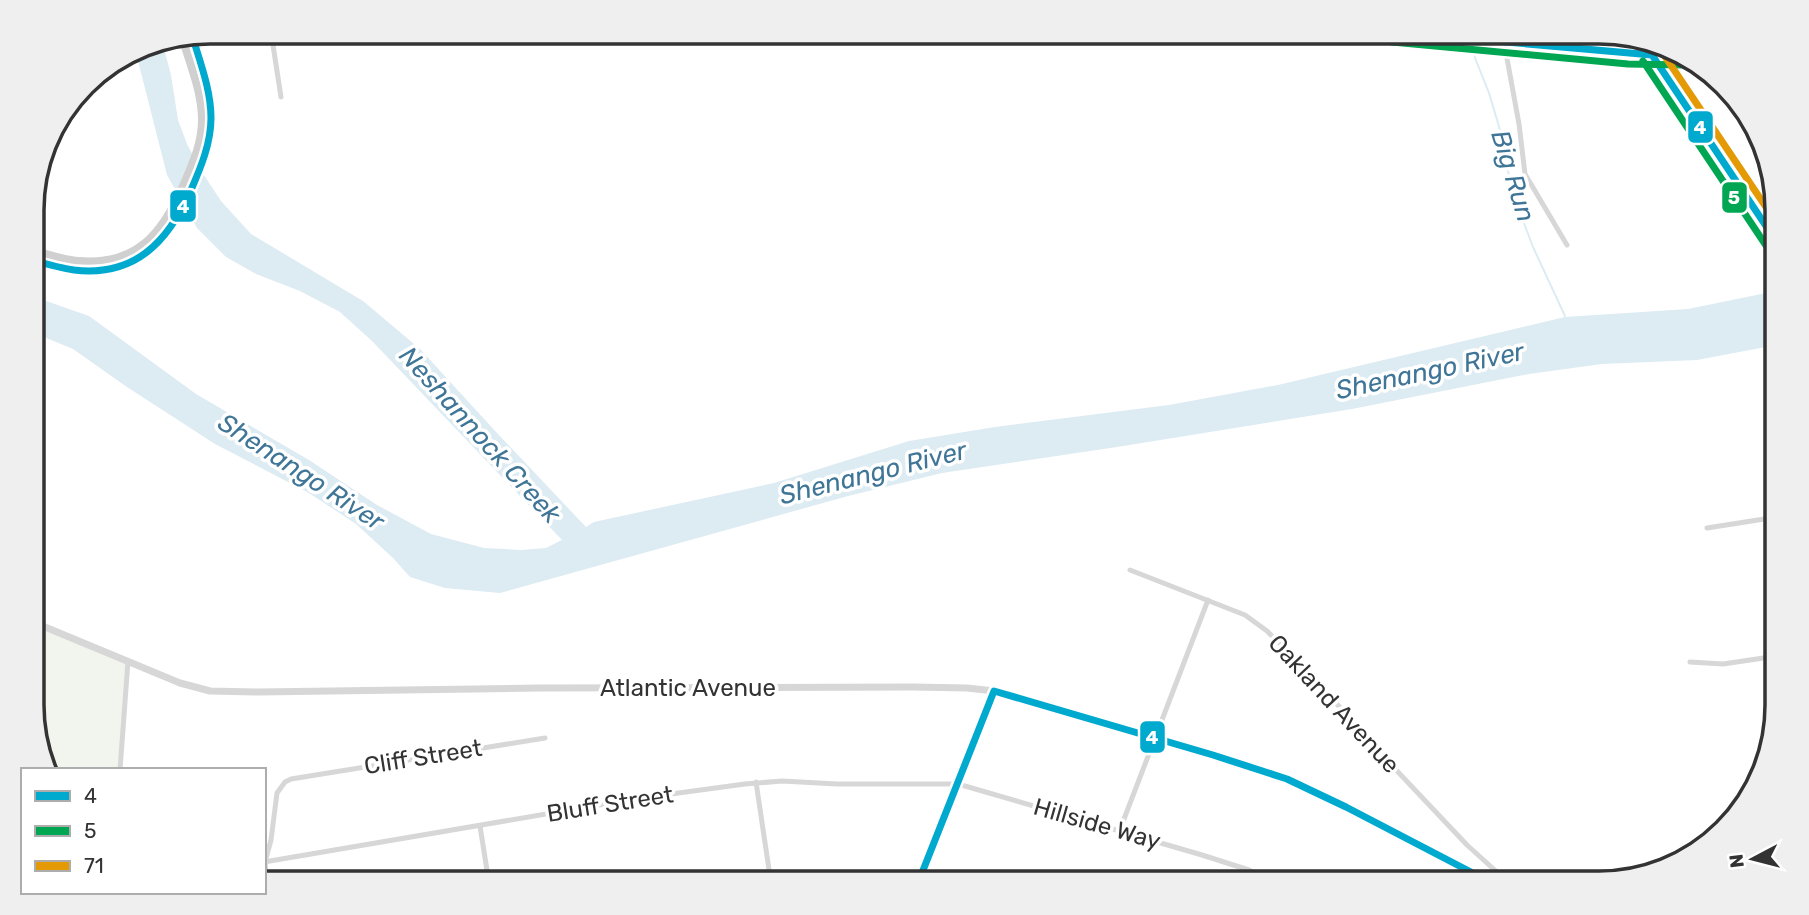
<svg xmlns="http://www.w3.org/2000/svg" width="1809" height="915" font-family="Rubik,sans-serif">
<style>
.green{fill:#f1f5ed}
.water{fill:#ddebf3}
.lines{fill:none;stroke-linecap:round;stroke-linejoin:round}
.stream{stroke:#ddebf3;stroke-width:2}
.minor{stroke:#d7d7d7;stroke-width:5}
.tertiary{stroke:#d7d7d7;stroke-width:7}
.secondary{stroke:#d0d0d0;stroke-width:8}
.primary{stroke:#cacaca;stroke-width:9}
.bus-1-casing{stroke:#fff;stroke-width:12}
.bus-2-casing{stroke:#fff;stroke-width:12}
.bus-3-casing{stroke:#fff;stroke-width:12}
.bus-1{stroke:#00a9ce;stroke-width:7}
.bus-2{stroke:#00a651;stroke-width:7}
.bus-3{stroke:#e39a05;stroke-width:7}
.labels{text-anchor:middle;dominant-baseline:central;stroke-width:7;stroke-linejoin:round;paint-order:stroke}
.street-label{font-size:24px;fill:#333;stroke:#fff}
.water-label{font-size:26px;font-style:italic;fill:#3f7597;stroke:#fff}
.rim{fill:none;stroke:#333;stroke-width:3.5}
.line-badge{stroke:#fff;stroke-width:2.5}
.badge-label{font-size:19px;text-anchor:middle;font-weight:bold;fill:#fff}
</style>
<rect width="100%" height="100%" fill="#fff"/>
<path class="green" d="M 33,621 L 128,661 L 120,770 L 50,770 L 33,729 Z"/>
<path class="water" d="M 162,41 L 171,75 L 178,120 L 187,144 L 200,169 L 221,201 L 251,234 L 363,301 L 420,349 L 497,433 L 586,527 L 594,522 L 774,483 L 909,441 L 995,427 L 1169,405 L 1278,385 L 1565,317 L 1688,309 L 1776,291 L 1776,345 L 1697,360 L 1602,364 L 1529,374 L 1352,409 L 1117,447 L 942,473 L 848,496 L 500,593 L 445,588 L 410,577 L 393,558 L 356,524 L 309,493 L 215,444 L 127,387 L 73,349 L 44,337 L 32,336 L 32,296 L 89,316 L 196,394 L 309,460 L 377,505 L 431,534 L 484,548 L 522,550 L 546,548 L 562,540 L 372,341 L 340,312 L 300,291 L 256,274 L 226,257 L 197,228 L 167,175 L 135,49 L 142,45 Z"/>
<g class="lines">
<path class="stream" d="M 1473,44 L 1475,58 L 1489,93 L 1503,140 L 1511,189 L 1533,247 L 1565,316"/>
<g class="minor">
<path d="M 271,32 L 281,97"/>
<path d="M 1642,41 L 1652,55"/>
<path d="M 1504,42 L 1519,124 L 1525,174 L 1567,245"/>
<path d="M 1623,52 L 1629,49 L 1634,39"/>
<path d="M 1707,528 L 1777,517"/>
<path d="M 1130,570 L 1245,615 L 1267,631 L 1314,678 L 1381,754 L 1467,845 L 1509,883"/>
<path d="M 1690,662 L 1723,664 L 1777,656"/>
<path d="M 120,770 L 128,661"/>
<path d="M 756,782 L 771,883"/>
<path d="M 480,826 L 489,883"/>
<path d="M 1119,832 L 1208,600"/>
<path d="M 264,862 L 634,799 L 745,784 L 782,781 L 837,784 L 958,784 L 1202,855 L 1249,870 L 1273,883"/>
<path d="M 267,883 L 265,862 L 271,840 L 277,793 L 285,782 L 291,779 L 545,738"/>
<path d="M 851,883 L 922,872"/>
<path d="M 918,883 L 994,691"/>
</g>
<path class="tertiary" d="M 33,622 L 180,683 L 210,691 L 259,692 L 539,688 L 913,687 L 967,688 L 994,691 L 1213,755 L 1287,779 L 1346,807 L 1492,883"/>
<g class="secondary">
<path d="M 32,250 C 47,254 63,260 79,261 C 136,266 162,234 183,186 C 192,165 202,144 202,120 C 202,92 190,64 182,37"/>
<path d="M 32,260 C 48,264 63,269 79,270 C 139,275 170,241 191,190 C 201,167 211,144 211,118 C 211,90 200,62 192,35"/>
</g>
<g class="primary">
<path d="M 1393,32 L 1629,54 L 1684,55"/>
<path d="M 1652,55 L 1776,241"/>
</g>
<defs>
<g id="bus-1">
<path d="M 1393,32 L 1652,55 L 1776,241"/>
<path d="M 32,260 C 46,264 60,268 74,270 C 135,277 168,242 191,190 C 201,167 211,143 211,118 C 211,90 200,62 192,35"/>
<path d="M 918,883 L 994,691 L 1213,755 L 1287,779 L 1346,807 L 1492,883"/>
</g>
<g id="bus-2">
<path d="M 1392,42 L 1628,64 L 1684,65"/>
<path d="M 1643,61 L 1767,247"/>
</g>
<path id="bus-3" d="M 1501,32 L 1653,45 L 1658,46 L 1776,222"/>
</defs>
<use href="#bus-1" class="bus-1-casing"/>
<use href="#bus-2" class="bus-2-casing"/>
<use href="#bus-3" class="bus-3-casing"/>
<use href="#bus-1" class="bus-1"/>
<use href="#bus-2" class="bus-2"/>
<use href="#bus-3" class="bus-3"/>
</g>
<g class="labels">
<g class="street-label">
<text x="688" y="688">Atlantic Avenue</text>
<text transform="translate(1334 704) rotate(47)">Oakland Avenue</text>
<text transform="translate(423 757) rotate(-9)">Cliff Street</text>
<text transform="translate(610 804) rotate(-9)">Bluff Street</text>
<text transform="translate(1097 824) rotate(16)">Hillside Way</text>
</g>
<g class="water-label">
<text transform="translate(1513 176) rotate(73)">Big Run</text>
<text transform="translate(1430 371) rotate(-12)">Shenango River</text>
<text transform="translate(480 435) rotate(48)">Neshannock Creek</text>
<text transform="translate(301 472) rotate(33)">Shenango River</text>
<text transform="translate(873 473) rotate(-14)">Shenango River</text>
</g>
</g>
<path d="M0 0H1809V915H0ZM210 44H1599A166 166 0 0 1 1765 210V705A166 166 0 0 1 1599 871H210A166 166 0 0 1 44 705V210A166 166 0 0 1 210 44Z" fill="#efefef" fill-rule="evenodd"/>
<path class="rim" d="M210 44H1599A166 166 0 0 1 1765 210V705A166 166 0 0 1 1599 871H210A166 166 0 0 1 44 705V210A166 166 0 0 1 210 44Z"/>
<g class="line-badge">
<rect x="1687" y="110" width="27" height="34" rx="7" fill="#00a9ce"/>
<rect x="1721" y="181" width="27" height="33" rx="7" fill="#00a651"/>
<rect x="169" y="189" width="28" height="34" rx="7" fill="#00a9ce"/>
<rect x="1139" y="720" width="27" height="34" rx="7" fill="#00a9ce"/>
</g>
<g class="badge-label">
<text x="1700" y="134">4</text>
<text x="1734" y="204">5</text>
<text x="183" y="213">4</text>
<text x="1152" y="744">4</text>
</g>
<rect x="21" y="768" width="245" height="126" fill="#ffffff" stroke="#adadad" stroke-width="2"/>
<rect x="35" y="791" width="35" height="10" fill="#00a9ce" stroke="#adadad" stroke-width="2"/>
<text x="84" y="803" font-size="21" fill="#333333">4</text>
<rect x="35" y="826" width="35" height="10" fill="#00a651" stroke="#adadad" stroke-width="2"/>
<text x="84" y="838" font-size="21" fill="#333333">5</text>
<rect x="35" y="861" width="35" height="10" fill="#e39a05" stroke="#adadad" stroke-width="2"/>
<text x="84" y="873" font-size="21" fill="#333333">71</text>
<g transform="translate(1753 859) rotate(263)" stroke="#ffffff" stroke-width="5" paint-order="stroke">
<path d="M0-5L12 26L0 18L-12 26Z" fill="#333333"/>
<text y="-10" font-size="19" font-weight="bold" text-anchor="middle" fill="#333333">N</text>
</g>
</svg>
